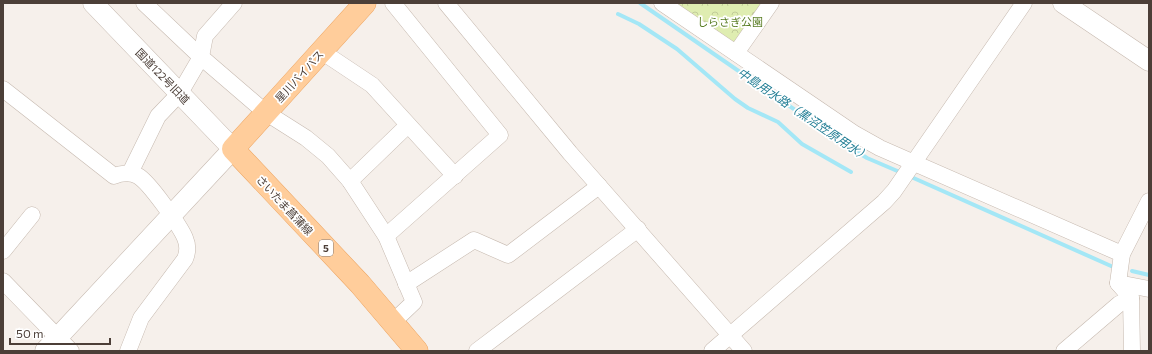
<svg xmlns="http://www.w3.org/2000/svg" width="1152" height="354" font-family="Commissioner,'Noto Sans JP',sans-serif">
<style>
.forest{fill:url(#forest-crowns)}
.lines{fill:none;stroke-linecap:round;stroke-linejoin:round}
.stream{stroke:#a4e7f6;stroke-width:4}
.minor-casing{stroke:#c6b9af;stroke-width:17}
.tertiary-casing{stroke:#c6b9af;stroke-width:21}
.primary-casing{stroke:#eda562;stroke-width:23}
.minor{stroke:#fff;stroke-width:16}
.tertiary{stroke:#fff;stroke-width:20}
.primary{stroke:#ffcd9b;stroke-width:22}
.labels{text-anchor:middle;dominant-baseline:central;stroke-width:3.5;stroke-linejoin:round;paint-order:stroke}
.shield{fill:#fff;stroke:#827974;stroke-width:1}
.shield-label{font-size:10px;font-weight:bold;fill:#4c3f38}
.park-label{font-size:11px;fill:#597d24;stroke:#fff}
.street-label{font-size:11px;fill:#4c3f38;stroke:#fff}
.water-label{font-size:12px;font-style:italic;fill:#227e95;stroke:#fff}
</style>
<defs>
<pattern id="forest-crowns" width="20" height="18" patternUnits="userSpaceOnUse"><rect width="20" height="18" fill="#dfedb1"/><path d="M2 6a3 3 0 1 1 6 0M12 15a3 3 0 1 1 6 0" fill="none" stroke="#c1cc99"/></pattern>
</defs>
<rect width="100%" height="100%" fill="#f6f0eb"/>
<path class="forest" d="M 671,3 L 765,3 L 737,43 L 732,43 Z"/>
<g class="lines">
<g class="stream">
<path d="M 640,3 L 846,145 L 867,158 L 902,173"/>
<path d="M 618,14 L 639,24 L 677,49 L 735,99 L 748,108 L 778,122 L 802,144 L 851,172"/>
<path d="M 909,176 L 1111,266"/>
<path d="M 1132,271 L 1149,275"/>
</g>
<defs>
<g id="minor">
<path d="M 144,3 L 201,57 L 265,112 L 306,138 L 328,156 L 350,181 L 386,236 L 414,302 L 393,322"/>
<path d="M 446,3 L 570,153 L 744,351"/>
<path d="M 662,3 L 855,134 L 880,148 L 1122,254"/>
<path d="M 321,51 L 372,85 L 455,176"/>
<path d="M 736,53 L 771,3"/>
<path d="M 3,89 L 114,176 C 121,173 131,172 138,176 C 149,182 180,226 185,238 C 188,245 188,252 185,259 L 141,318 L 128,351"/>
<path d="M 130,173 L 158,116 L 180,93 L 201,57 L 205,36 L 234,3"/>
<path d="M 350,181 L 408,125"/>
<path d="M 386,236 L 500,135 L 393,3"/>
<path d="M 3,251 L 32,215"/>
<path d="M 3,281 L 71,351"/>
<path d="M 1118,283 L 1149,289"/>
<path d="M 406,284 L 474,240 L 508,255 L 599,186"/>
<path d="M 477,351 L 638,229"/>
<path d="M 712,351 L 884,202 L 894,191 L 1024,3"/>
<path d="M 1064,351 L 1119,304 L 1131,298"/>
<path d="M 1132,351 L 1131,298 L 1118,283 L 1122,254 L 1149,201"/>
</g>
<g id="tertiary">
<path d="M 1063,3 L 1149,61"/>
<path d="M 45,351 L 233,149 L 93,3"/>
</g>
<path id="primary" d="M 365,3 L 233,149 L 360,284 L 417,351"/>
</defs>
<use href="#minor" class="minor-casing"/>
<use href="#tertiary" class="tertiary-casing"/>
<use href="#primary" class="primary-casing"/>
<use href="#minor" class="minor"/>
<use href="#tertiary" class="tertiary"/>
<use href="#primary" class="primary"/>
</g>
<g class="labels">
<rect class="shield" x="319" y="240" width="14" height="16" rx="3"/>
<g class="shield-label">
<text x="326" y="248">5</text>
</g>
<g class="park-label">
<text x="730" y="21">しらさぎ公園</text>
</g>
<g class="street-label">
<text transform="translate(163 76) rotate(46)">国道122号旧道</text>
<text transform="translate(299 76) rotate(-48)">星川バイパス</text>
<text transform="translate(285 205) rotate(47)">さいたま菖蒲線</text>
</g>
<g class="water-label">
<text transform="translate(804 114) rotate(34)">中島用水路（黒沼笠原用水）</text>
</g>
</g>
<rect width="1152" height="354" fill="none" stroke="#4c3f38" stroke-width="8"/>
<path d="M10 338v6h100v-6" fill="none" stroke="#4c3f38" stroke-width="2"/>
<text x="16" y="338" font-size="12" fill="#4c3f38" stroke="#ffffff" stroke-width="3" paint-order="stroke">50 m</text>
</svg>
